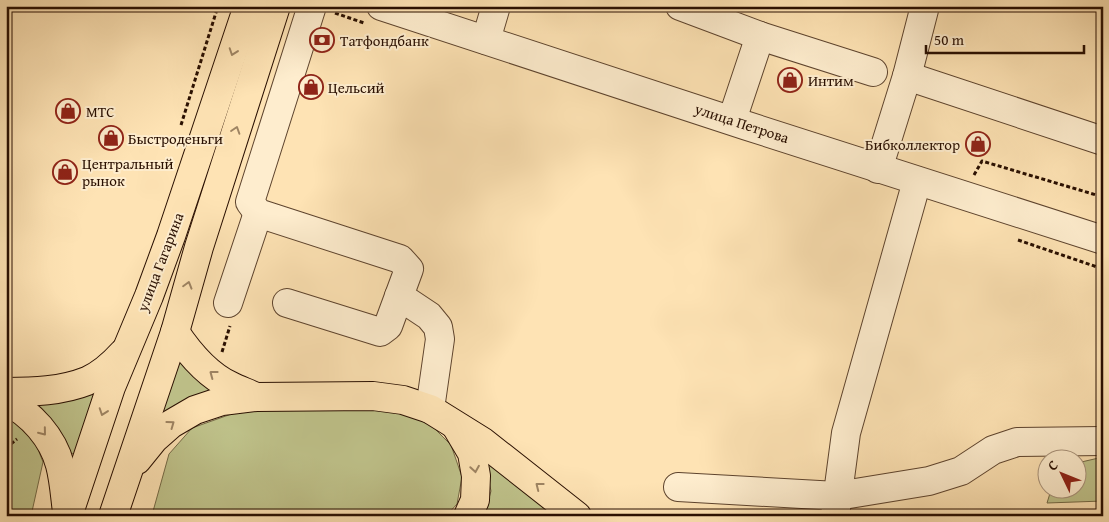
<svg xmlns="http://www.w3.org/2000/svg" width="1109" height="522" font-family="'Gentium Book Plus',serif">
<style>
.green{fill:#c0c48c;stroke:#746a46}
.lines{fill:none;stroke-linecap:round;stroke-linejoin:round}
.minor-casing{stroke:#5e442e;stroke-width:30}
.major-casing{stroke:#290f01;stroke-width:30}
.path{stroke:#290f01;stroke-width:3;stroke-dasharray:4 2.5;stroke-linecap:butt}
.minor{stroke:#feedce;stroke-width:28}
.major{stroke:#fee3b4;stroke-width:28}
.oneway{stroke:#9e8463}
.labels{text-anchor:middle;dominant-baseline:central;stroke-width:4;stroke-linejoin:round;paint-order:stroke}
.poi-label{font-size:15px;fill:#290f01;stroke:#feedce;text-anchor:start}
.street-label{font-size:15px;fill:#290f01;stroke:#feedce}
</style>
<rect width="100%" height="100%" fill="#fee3b4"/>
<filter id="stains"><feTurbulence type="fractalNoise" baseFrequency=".004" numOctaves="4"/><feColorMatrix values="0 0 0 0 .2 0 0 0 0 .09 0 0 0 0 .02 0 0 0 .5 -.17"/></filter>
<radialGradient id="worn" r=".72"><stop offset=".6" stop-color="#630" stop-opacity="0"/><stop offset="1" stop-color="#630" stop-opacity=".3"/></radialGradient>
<g class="green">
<path d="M 181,360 L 226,393 L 166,421 L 162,413 L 177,364 Z"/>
<path d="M 99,388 L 78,455 L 73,454 L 67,450 L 33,407 L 51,398 Z"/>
<path d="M 254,406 L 384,407 L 428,422 L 451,445 L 462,477 L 457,504 L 446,516 L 152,515 L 169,454 L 192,428 Z"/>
<path d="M 6,415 L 34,439 L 43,462 L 31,516 L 13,511 L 11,516 L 6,516 Z"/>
<path d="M 483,454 L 557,516 L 484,516 L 491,491 Z"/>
<path d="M 1103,457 L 1103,501 L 1047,503 L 1051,490 L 1076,490 L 1077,463 Z"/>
</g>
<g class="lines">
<defs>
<g id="minor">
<path d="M 381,6 C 621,85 862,164 1103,240"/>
<path d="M 680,6 L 760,36 L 873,72"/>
<path d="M 486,40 L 496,6"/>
<path d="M 907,76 L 1103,141"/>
<path d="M 732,120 L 760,36"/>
<path d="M 878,169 L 907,76 L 925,6"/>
<path d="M 399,296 L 429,316 L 438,327 L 440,339 L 430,409"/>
<path d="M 228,303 L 258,213"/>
<path d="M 287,303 L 380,332 L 388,326 L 409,269 L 400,259 L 258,213 L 250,202 L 312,6"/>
<path d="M 678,487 L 837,496 L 929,481 L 961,471 L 993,450 L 1017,442 L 1103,441"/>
<path d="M 835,516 L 846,433 L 917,181"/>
</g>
<g id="major">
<path d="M 175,332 C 189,353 207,375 231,386 C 239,390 248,393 256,397"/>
<path d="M 6,392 C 33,392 62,391 87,381 C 101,375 113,364 123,353"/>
<path d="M 6,401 C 31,413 53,438 60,465 C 64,480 65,497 67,512"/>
<path d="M 456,426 L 472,453 L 476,476 L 475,500 L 468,516"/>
<path d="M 137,460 L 154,439 L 171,424 L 195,410 L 222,401 L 256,397 L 373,396 L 403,400 L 430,409 L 483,442 L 577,516"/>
<path d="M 68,516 L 111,387 L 149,296 L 171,236 L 248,6"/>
<path d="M 113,516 L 175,332 L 199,247 L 276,6"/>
</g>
</defs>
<use href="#minor" class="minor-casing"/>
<use href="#major" class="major-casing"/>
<g class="path">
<path d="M 335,13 L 364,23"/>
<path d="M 181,125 L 218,6"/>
<path d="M 974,175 L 982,161 L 1103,197"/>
<path d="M 1018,240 L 1103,269"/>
<path d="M 222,352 L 230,326"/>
<path d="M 6,448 L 17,439"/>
<path d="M 1043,516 L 1103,514"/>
</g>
<use href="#minor" class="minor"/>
<use href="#major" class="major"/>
</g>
<defs><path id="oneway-chevron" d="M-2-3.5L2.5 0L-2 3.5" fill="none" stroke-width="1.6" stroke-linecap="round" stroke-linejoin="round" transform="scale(1.25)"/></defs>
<g class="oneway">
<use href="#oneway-chevron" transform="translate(233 52) rotate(109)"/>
<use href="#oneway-chevron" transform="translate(236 130) rotate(-72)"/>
<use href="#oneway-chevron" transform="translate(188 285) rotate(-74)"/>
<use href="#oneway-chevron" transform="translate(213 374) rotate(-143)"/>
<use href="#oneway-chevron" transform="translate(103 412) rotate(109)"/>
<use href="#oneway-chevron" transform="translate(171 424) rotate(-36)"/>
<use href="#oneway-chevron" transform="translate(43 432) rotate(51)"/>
<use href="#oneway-chevron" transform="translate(475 469) rotate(81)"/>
<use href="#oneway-chevron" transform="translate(539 486) rotate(-142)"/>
</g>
<defs>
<symbol id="bank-ring" viewBox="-11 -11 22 22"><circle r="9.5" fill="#feedce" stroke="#8f2418" stroke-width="1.5"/><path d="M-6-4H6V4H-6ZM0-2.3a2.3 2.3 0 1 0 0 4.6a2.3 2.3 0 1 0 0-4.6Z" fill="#8f2418"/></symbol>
<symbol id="shop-ring" viewBox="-11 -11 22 22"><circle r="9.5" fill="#feedce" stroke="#8f2418" stroke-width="1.5"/><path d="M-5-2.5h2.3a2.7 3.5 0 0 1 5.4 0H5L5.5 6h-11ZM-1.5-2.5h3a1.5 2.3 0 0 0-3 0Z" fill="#8f2418"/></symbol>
</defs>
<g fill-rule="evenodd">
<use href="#bank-ring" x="308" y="26" width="28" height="28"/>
<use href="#shop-ring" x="776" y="66" width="28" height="28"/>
<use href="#shop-ring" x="297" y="73" width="28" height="28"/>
<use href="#shop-ring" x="54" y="97" width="28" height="28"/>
<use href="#shop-ring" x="97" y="124" width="28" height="28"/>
<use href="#shop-ring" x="964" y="130" width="28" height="28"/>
<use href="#shop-ring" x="51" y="158" width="28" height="28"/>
</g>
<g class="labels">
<g class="poi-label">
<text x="340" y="40">Татфондбанк</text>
<text x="808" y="80">Интим</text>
<text x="328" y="87">Цельсий</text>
<text x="86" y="111">МТС</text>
<text x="128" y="138">Быстроденьги</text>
<text x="960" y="144" text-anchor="end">Бибколлектор</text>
<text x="82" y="163">Центральный<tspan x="82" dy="17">рынок</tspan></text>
</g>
<g class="street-label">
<text transform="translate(742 123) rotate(18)">улица Петрова</text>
<text transform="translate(160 262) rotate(-69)">улица Гагарина</text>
</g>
</g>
<rect width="1109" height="522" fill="none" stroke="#fee3b4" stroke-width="25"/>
<rect x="8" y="8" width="1094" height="507" fill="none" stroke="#290f01" stroke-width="2.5"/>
<rect x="12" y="12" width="1084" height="497" fill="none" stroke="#290f01"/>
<g transform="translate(1062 474) rotate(313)"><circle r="24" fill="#feedce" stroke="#a9947c"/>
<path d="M0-4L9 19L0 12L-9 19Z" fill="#8f2418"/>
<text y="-8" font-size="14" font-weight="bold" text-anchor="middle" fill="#290f01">С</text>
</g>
<path d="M926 45v8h158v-8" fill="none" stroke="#290f01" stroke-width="2.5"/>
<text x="934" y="45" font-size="15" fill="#290f01" stroke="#feedce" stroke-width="4" paint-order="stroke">50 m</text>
<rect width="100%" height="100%" filter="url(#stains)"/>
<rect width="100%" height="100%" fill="url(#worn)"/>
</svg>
